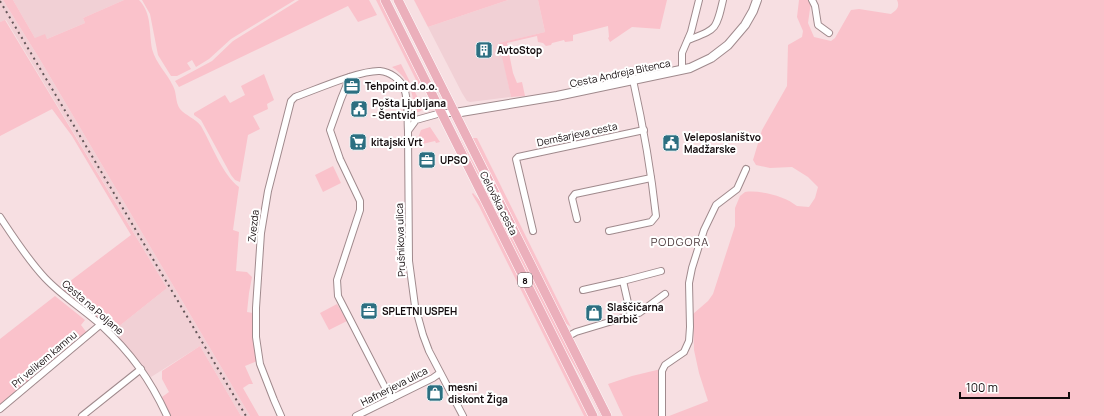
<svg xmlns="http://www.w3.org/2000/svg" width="1104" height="416" font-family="Manrope,sans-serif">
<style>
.built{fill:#f1d0d5}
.green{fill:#fac2cb}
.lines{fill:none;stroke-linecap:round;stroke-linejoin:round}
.street-casing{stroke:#a08a8d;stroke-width:8}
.secondary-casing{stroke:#a08a8d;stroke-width:10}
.primary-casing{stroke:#fff;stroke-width:10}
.street{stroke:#fff;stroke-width:6}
.secondary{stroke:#fff;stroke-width:8}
.primary{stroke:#ebafbb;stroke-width:9}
.rail{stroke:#635558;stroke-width:2;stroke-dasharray:2 4;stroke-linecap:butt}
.labels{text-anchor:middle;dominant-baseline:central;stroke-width:4;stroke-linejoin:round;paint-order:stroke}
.shield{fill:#fff;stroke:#5a5456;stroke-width:1}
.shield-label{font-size:9px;font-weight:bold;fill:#130b0d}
.poi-label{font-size:10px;font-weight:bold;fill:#130b0d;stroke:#fff;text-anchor:start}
.street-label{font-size:10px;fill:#130b0d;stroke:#fff}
.neighbourhood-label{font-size:11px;letter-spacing:1px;fill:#4a373a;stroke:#fff}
</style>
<rect width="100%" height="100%" fill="#f7dfe2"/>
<g class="built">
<path d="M 0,0 L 3,0 L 39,58 L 250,416 L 241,416 L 200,346 L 151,377 L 113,331 L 167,288 L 6,20 L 0,22 Z"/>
<path d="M 13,0 L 124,0 L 83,18 L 85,23 L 47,39 L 35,38 Z"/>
<path d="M 508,0 L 538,0 L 545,32 L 500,43 L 511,97 L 470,102 L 467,101 L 462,93 L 428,27 Z"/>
</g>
<g class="green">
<path d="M 3,0 L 13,0 L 35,38 L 45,34 L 47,39 L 85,23 L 83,18 L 124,0 L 139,0 C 152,13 149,32 152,49 C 156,64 167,73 173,86 C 177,93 175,102 180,109 C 186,116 195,118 201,126 C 212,145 222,174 239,187 L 233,230 L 239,232 L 236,271 L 247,272 L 252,277 L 249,293 L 247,312 L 253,313 L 253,331 L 257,361 L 245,366 L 253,384 L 249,384 L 243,388 L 259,416 L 250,416 L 39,58 Z"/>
<path d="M 142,0 L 295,0 L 231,39 L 209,59 L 196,67 L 192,60 L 187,63 L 191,69 L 177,76 L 171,76 L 158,55 L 150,14 Z"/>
<path d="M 299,0 L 369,0 L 377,15 L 358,22 L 348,6 L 179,87 L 175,81 L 212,61 L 233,41 Z"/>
<path d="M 376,0 L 381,0 L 426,91 L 422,92 Z"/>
<path d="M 414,0 L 508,0 L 428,27 Z"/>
<path d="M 538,0 L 667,0 L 660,29 L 632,27 L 610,42 L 608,38 L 609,37 L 608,26 L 573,35 L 573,41 L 565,42 L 564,40 L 552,43 L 551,45 L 546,46 L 543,43 L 538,42 L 537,36 L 507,43 L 513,73 L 517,83 L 522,82 L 525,96 L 511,97 L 499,43 L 545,32 Z"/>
<path d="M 799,0 L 810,0 L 811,2 L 808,23 L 814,37 L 831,41 L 835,38 L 851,10 L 859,9 L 891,14 C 897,10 900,7 897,0 L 1104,0 L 1104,416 L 669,416 L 708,401 L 699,373 L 694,350 L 693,314 L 708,301 L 713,294 L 735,226 L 735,208 L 740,196 L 745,192 C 761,190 785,196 797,206 L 809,207 L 815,198 L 818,187 L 808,177 L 792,167 L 770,168 L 756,165 L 753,160 L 762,130 L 787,86 L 788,45 L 802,37 L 803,31 L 797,17 Z"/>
<path d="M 5,20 L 167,288 L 113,331 L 61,288 L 131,235 L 72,136 L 52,109 L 0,136 L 0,22 Z"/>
<path d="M 401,64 L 419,100 L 422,110 L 419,112 L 414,112 L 411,109 L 410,100 L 413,99 C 411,85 403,74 392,67 Z"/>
<path d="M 264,74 L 274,100 L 267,104 L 268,109 L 253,116 L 260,129 L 248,135 L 240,182 L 235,180 L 231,175 L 201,120 L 194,115 L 194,113 L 225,95 L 230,103 L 245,95 L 241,86 Z"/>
<path d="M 430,127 L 440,142 L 436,143 L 435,141 L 418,145 L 418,138 L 421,130 Z"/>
<path d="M 472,138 L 477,138 L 571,327 L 564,322 Z"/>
<path d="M 459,140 L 461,140 L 502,216 L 602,416 L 601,416 L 585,384 L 561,343 Z"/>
<path d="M 333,166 L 341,183 L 323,192 L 315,175 Z"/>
<path d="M 473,193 L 481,202 L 589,416 L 584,416 L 479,206 L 472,194 Z"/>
<path d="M 55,296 L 85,320 L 81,325 L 87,333 L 0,408 L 0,339 Z"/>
<path d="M 337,304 L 347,321 L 329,330 L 320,313 Z"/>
<path d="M 200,346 L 241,416 L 171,416 L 162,397 L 169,392 L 162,379 L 162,371 Z"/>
<path d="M 661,369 L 659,416 L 623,416 L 608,384 L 632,376 Z"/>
</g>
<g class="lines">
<defs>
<g id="street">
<path d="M 812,0 L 815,6 L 818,25 L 829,33"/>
<path d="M 688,40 C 716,29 716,31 723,0"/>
<path d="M 682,70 L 682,53 L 691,32 L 699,0"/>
<path d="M 350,77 L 341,99 L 330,130 L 340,159 L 360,201 L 360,210 L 337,280 L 338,296 L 391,399"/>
<path d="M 455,113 L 441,113 L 416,120 L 408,131 L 409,261 L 415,306 L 423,335 L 429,351 L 463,416"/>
<path d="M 0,217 C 14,238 28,260 45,278 C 62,296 83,309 101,325 C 131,353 150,379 167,416"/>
<path d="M 577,219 L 572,198 L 575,194 L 651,178"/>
<path d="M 533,231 L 516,159 L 518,157 L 644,130"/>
<path d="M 609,231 L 651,222 L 656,216 C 651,170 643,125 633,80"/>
<path d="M 623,281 L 661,271"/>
<path d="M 583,290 L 623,281 L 631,316"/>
<path d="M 567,337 L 576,332 L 639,313 L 665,294"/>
<path d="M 0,409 L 100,325"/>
<path d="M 82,416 L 141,369"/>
<path d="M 281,416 L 274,400 L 260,364 L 256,337 L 256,308 L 261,233 L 268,191 L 291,101 L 295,97 C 315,90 360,70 380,71 C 390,72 400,79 404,88 C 409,101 407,118 408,131"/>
<path d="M 356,416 L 433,378 L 440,373"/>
<path d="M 662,416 L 662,371 L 665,365 L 684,352 L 689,341 L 690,327 L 689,283 L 692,268 L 704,230 L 716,205 L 737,189 L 746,169"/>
</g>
<path id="secondary" d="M 455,113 L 557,96 L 690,68 L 711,58 L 728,45 L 745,25 L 753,11 L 757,0"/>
<g id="primary">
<path d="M 385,0 L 593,416"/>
<path d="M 398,0 L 607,416"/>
</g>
</defs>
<use href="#street" class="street-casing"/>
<use href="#secondary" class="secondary-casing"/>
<use href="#primary" class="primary-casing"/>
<use href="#street" class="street"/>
<use href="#secondary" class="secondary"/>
<use href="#primary" class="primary"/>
<path class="rail" d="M 0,1 L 246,416"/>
</g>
<defs>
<symbol id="building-square" viewBox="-11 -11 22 22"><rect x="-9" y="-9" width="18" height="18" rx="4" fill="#2c6f81" stroke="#fff"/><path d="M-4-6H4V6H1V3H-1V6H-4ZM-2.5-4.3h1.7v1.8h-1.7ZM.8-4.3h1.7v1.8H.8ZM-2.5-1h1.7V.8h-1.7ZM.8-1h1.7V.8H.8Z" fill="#fff"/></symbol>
<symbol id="office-square" viewBox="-11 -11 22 22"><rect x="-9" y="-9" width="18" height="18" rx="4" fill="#2c6f81" stroke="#fff"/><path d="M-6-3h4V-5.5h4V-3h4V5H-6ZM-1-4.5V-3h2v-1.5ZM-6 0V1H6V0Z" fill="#fff"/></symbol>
<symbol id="civic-square" viewBox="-11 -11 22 22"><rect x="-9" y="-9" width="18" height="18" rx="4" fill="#2c6f81" stroke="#fff"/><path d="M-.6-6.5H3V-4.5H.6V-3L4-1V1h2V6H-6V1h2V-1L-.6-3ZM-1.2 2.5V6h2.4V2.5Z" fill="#fff"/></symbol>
<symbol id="supermarket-square" viewBox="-11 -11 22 22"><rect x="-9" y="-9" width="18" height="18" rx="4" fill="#2c6f81" stroke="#fff"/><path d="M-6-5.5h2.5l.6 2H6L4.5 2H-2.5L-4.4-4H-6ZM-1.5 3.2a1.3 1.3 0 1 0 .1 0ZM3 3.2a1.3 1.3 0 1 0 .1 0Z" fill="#fff"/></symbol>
<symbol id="shop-square" viewBox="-11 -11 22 22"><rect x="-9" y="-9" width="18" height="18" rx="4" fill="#2c6f81" stroke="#fff"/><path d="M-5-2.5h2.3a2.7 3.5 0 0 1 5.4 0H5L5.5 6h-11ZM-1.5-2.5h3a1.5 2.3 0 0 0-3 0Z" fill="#fff"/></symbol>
</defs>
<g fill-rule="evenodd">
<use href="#building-square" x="474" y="40" width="20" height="20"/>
<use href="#office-square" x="342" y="76" width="20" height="20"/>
<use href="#civic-square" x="349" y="99" width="20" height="20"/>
<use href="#supermarket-square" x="348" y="132" width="20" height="20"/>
<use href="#civic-square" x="661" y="133" width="20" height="20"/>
<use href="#office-square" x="417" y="150" width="20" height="20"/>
<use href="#office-square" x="359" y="301" width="20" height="20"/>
<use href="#shop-square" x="584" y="303" width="20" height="20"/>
<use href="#shop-square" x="425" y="383" width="20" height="20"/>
</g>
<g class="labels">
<rect class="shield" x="518" y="273" width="14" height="14" rx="3"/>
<g class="shield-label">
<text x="525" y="280">8</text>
</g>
<g class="poi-label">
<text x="497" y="50">AvtoStop</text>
<text x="365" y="86">Tehpoint d.o.o.</text>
<text x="372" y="103">Pošta Ljubljana<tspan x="372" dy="12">- Šentvid</tspan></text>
<text x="684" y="137">Veleposlaništvo<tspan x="684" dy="12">Madžarske</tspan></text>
<text x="371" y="142">kitajski Vrt</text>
<text x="440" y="160">UPSO</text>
<text x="607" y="307">Slaščičarna<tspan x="607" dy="12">Barbič</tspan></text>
<text x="382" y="311">SPLETNI USPEH</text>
<text x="448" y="387">mesni<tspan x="448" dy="12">diskont Žiga</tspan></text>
</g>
<g class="street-label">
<text transform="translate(620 73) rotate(-12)">Cesta Andreja Bitenca</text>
<text transform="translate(577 134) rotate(-12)">Demšarjeva cesta</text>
<text transform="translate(499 203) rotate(63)">Celovška cesta</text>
<text transform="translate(253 226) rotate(-83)">Zvezda</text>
<text transform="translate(400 240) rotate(-92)">Prušnikova ulica</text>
<text transform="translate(93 307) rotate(41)">Cesta na Poljane</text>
<text transform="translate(44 359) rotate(-40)">Pri velikem kamnu</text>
<text transform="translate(394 386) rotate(-27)">Hafnerjeva ulica</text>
</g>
<g class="neighbourhood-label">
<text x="680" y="241">PODGORA</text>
</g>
</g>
<path d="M960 392v6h109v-6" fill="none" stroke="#130b0d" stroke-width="2"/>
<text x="966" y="392" font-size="12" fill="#130b0d" stroke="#ffffff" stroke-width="3" paint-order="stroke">100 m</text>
</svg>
